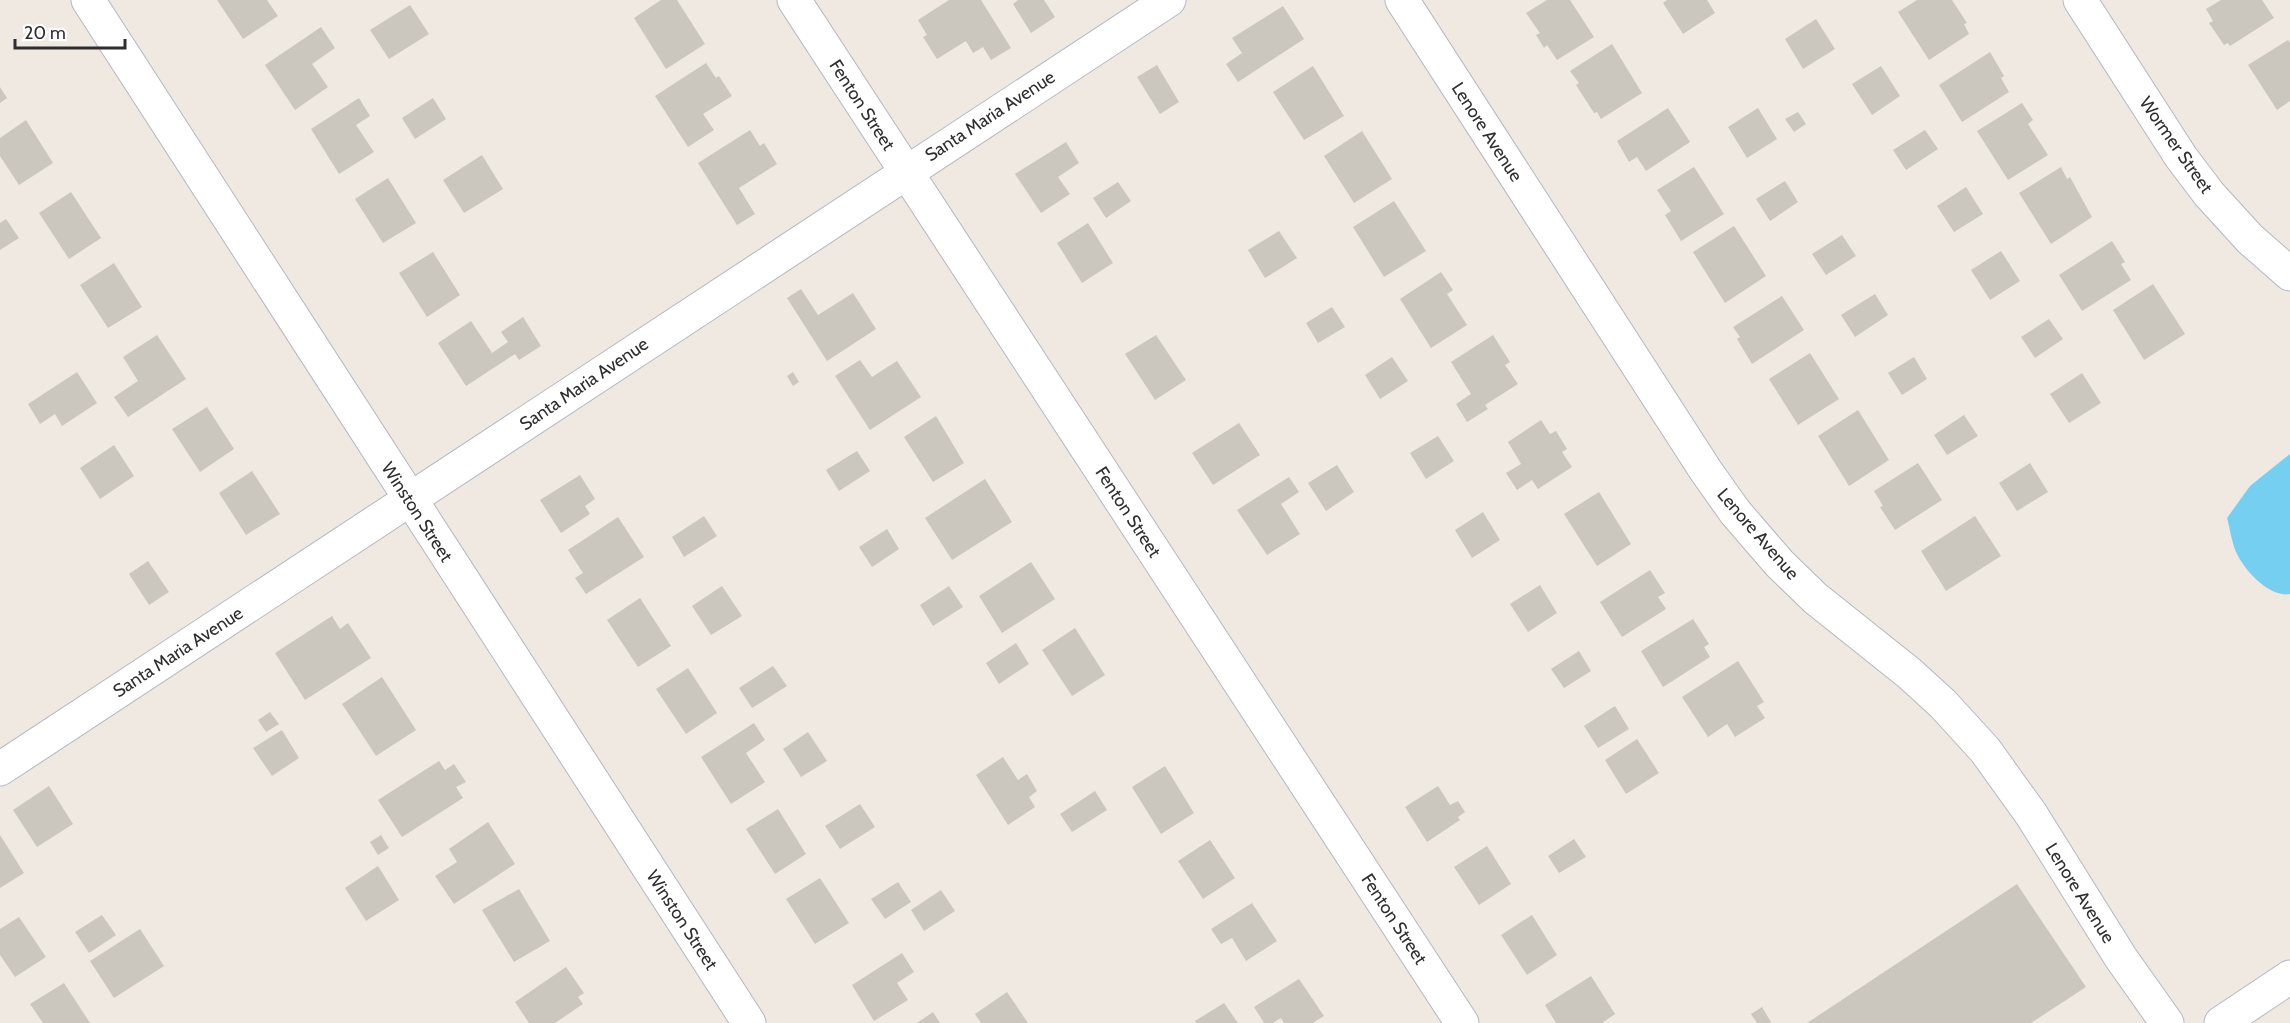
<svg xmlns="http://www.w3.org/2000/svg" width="2290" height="1023" font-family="Cabin,sans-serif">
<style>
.water{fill:#75cff0}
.building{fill:#cbc7bf}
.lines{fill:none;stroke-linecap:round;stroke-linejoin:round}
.street-casing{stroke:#b4b7c1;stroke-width:35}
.secondary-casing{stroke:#b4b7c1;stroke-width:35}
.street{stroke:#fff;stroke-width:33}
.secondary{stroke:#fff;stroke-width:33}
.labels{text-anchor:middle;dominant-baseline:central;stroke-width:4.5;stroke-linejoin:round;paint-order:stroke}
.street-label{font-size:18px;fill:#2e2e2e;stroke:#fff}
</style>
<rect width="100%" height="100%" fill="#efe9e1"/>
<path class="water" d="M 2290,454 L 2290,594 C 2270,598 2245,571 2237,554 C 2232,544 2230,529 2227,518 L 2250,486 Z"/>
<g class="building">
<path d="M 217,0 L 267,0 L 278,16 L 243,39 Z"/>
<path d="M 661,0 L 677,0 L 705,44 L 666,69 L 634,18 Z"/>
<path d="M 949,0 L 981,0 L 1011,48 L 991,60 L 983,47 L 973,53 L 966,41 L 937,59 L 923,37 L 927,35 L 918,20 Z"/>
<path d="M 1018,0 L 1044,0 L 1055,17 L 1031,33 L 1013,4 Z"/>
<path d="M 1547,0 L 1570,0 L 1594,37 L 1557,60 L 1547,45 L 1544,48 L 1536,35 L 1540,33 L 1526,13 Z"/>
<path d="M 1667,0 L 1707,0 L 1715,13 L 1683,34 L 1663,3 Z"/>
<path d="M 1917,0 L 1952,0 L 1967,23 L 1964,24 L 1969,34 L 1929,60 L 1898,12 Z"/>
<path d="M 2221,0 L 2262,0 L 2274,18 L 2230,46 L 2228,43 L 2224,45 L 2209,23 L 2213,21 L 2206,9 Z"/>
<path d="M 410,5 L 429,34 L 389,59 L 370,30 Z"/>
<path d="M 1283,6 L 1304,39 L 1238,82 L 1226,64 L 1242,53 L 1232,38 Z"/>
<path d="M 1816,19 L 1835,49 L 1803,69 L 1785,39 Z"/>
<path d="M 321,27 L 335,48 L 312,64 L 328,87 L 295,110 L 265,65 Z"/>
<path d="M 2288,40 L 2290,43 L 2290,101 L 2277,110 L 2248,65 Z"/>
<path d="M 1612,44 L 1642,93 L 1601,119 L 1597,112 L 1594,113 L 1576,85 L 1579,83 L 1570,71 Z"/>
<path d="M 1990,52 L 2004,76 L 2001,78 L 2009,92 L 1962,122 L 1939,85 Z"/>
<path d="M 706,63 L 716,78 L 719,76 L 732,96 L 703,114 L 714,130 L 688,147 L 655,96 Z"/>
<path d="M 1157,65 L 1179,102 L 1160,114 L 1137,77 Z"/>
<path d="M 1313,66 L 1344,116 L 1304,140 L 1273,92 Z"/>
<path d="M 1881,66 L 1900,96 L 1872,115 L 1852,84 Z"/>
<path d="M 0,87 L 7,98 L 0,103 Z"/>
<path d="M 359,98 L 370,116 L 356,125 L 374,152 L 339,174 L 311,129 Z"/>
<path d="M 433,98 L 446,119 L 415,139 L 402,118 Z"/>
<path d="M 2022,103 L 2033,120 L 2028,124 L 2048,155 L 2008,180 L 1977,131 Z"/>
<path d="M 1668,108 L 1690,142 L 1646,171 L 1637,157 L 1629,162 L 1617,141 Z"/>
<path d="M 1758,108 L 1777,139 L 1747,158 L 1728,127 Z"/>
<path d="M 1798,112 L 1806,124 L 1794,132 L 1785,119 Z"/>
<path d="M 26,120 L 53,163 L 19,185 L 0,156 L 0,138 Z"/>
<path d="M 750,130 L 760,146 L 764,143 L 777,164 L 739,188 L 755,214 L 737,225 L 698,163 Z"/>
<path d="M 1925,130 L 1938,149 L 1906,170 L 1893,150 Z"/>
<path d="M 1362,131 L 1392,179 L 1354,203 L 1324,156 Z"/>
<path d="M 1066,142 L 1079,163 L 1058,177 L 1070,194 L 1041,213 L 1015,174 Z"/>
<path d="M 482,155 L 503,189 L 464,213 L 443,180 Z"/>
<path d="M 1694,167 L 1724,214 L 1681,241 L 1665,215 L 1671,211 L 1657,190 Z"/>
<path d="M 2061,167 L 2067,179 L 2070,177 L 2092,217 L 2051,244 L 2019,193 Z"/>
<path d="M 388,178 L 416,223 L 383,243 L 355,199 Z"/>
<path d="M 1785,181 L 1798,202 L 1770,221 L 1756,199 Z"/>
<path d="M 1118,182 L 1131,201 L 1106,218 L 1093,198 Z"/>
<path d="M 1966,187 L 1983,214 L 1954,232 L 1937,206 Z"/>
<path d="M 71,192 L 101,238 L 69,259 L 39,213 Z"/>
<path d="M 1394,201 L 1426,251 L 1384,277 L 1353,227 Z"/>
<path d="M 6,219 L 19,238 L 0,250 L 0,223 Z"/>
<path d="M 1088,223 L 1113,263 L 1082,283 L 1057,243 Z"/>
<path d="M 1734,226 L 1766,276 L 1725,303 L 1693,252 Z"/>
<path d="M 1279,231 L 1297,258 L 1265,278 L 1248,250 Z"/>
<path d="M 1842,235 L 1856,256 L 1826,275 L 1812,254 Z"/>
<path d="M 2112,241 L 2125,262 L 2121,264 L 2131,280 L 2082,311 L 2059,275 Z"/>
<path d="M 2001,251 L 2020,281 L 1990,300 L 1971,270 Z"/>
<path d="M 433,252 L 460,295 L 427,317 L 399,273 Z"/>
<path d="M 114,263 L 142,307 L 108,328 L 80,285 Z"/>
<path d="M 1441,272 L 1453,290 L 1447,294 L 1467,325 L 1431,348 L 1400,299 Z"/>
<path d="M 2153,284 L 2185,334 L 2144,360 L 2113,310 Z"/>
<path d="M 801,289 L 818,315 L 853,293 L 876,329 L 827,361 L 787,298 Z"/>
<path d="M 1875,294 L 1888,315 L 1855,337 L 1841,315 Z"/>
<path d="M 1782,296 L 1804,330 L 1752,364 L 1737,339 L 1740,337 L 1733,327 Z"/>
<path d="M 1332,307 L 1345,327 L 1318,343 L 1306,323 Z"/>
<path d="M 523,317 L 541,346 L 519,360 L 515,354 L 466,386 L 438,343 L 471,321 L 492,353 L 508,342 L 501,332 Z"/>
<path d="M 2049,319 L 2063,339 L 2035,358 L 2021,337 Z"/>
<path d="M 157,335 L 186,379 L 128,417 L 114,397 L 138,381 L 123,357 Z"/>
<path d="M 1156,335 L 1186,380 L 1155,400 L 1125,354 Z"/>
<path d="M 1493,335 L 1510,362 L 1505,365 L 1518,384 L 1485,405 L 1488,409 L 1467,422 L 1456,404 L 1471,394 L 1451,362 Z"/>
<path d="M 1810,353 L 1839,399 L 1798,425 L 1769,379 Z"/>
<path d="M 1392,357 L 1408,381 L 1380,399 L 1365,375 Z"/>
<path d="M 1914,357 L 1927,379 L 1902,395 L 1888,373 Z"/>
<path d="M 860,360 L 872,377 L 897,361 L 921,397 L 870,430 L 835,376 Z"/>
<path d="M 77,372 L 97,403 L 62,426 L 55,414 L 40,424 L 28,404 Z"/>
<path d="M 793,372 L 799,382 L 793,386 L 787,376 Z"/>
<path d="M 2082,373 L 2101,403 L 2069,423 L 2050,394 Z"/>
<path d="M 207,407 L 234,449 L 200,472 L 172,429 Z"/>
<path d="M 1858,410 L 1889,460 L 1849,486 L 1818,436 Z"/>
<path d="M 1964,415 L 1978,436 L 1947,455 L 1934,435 Z"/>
<path d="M 936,416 L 964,463 L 933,482 L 904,437 Z"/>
<path d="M 1541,420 L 1550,434 L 1556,431 L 1567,449 L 1562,452 L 1572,467 L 1538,489 L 1532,480 L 1517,490 L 1506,473 L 1521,464 L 1508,442 Z"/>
<path d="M 1239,423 L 1260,455 L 1213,485 L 1192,453 Z"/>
<path d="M 1438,436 L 1454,461 L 1426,479 L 1410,453 Z"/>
<path d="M 114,445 L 134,476 L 100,499 L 80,468 Z"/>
<path d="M 857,451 L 870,471 L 839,491 L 826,470 Z"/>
<path d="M 1918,463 L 1942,500 L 1895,530 L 1880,507 L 1883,506 L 1874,491 Z"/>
<path d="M 2030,463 L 2048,492 L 2017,511 L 1999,483 Z"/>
<path d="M 1337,465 L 1354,492 L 1326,511 L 1308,483 Z"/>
<path d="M 252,471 L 280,514 L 246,535 L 219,493 Z"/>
<path d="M 580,475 L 595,499 L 585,506 L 590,514 L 561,533 L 540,500 Z"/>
<path d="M 1289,477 L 1299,492 L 1281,504 L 1300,534 L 1267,555 L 1237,510 Z"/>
<path d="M 985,479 L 1012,522 L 952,560 L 925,518 Z"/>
<path d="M 1599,492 L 1631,544 L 1597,566 L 1564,514 Z"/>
<path d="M 1483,512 L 1500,540 L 1472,558 L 1455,530 Z"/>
<path d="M 704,516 L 717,536 L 684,557 L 672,537 Z"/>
<path d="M 1975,516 L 2001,556 L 1946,591 L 1921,551 Z"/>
<path d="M 618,517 L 644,557 L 586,594 L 575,578 L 583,573 L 568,550 Z"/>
<path d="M 887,529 L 899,549 L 872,567 L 859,547 Z"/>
<path d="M 148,561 L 169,592 L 149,605 L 129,574 Z"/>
<path d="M 1031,562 L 1055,599 L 1002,633 L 979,596 Z"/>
<path d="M 1650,570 L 1665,593 L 1658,597 L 1666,609 L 1622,637 L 1600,602 Z"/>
<path d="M 1540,585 L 1557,613 L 1528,632 L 1510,604 Z"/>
<path d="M 722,586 L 742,616 L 711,635 L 692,606 Z"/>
<path d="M 949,586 L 963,607 L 933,626 L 920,605 Z"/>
<path d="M 640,598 L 671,646 L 638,667 L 607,620 Z"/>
<path d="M 332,616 L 340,629 L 348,623 L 371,658 L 305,700 L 275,653 Z"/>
<path d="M 1693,619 L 1709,644 L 1704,647 L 1710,657 L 1663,687 L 1641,651 Z"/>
<path d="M 1075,628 L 1105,675 L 1072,696 L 1042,650 Z"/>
<path d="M 1016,643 L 1029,664 L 999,684 L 986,663 Z"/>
<path d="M 1579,651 L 1591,671 L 1564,688 L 1551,669 Z"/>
<path d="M 1738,661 L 1764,702 L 1757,706 L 1765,718 L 1735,737 L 1727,724 L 1708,737 L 1682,697 Z"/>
<path d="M 773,666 L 787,686 L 752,708 L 739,688 Z"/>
<path d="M 688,668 L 717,713 L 686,734 L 656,689 Z"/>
<path d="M 382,677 L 416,730 L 376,756 L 342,704 Z"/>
<path d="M 1615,706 L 1629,729 L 1598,748 L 1584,726 Z"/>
<path d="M 270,712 L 279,724 L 266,732 L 258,720 Z"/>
<path d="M 754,723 L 765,740 L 746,753 L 765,782 L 731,804 L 701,757 Z"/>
<path d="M 282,730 L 299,758 L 272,776 L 253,748 Z"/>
<path d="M 808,732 L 827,761 L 801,777 L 783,749 Z"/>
<path d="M 1637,739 L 1659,773 L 1626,794 L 1605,760 Z"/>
<path d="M 1003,757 L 1018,780 L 1027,774 L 1037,791 L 1029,797 L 1035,807 L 1008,825 L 976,775 Z"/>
<path d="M 439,761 L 445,770 L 454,764 L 466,782 L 456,787 L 463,798 L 402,837 L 378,800 Z"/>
<path d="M 1165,766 L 1194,813 L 1161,834 L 1132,787 Z"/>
<path d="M 49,786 L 73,824 L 37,847 L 13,810 Z"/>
<path d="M 1438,786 L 1450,805 L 1458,801 L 1465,812 L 1458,817 L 1460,820 L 1427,842 L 1405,807 Z"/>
<path d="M 1095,791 L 1107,810 L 1072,832 L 1060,814 Z"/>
<path d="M 860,804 L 875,827 L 840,849 L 825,826 Z"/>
<path d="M 778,809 L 806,854 L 775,874 L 746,829 Z"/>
<path d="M 488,822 L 515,864 L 454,904 L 435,876 L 457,862 L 449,849 Z"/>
<path d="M 0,835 L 24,873 L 0,888 Z"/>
<path d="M 381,835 L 389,848 L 378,855 L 370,842 Z"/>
<path d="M 1574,839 L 1586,857 L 1559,873 L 1548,856 Z"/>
<path d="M 1210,840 L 1235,878 L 1203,899 L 1178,861 Z"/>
<path d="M 1487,846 L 1511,884 L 1479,905 L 1454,867 Z"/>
<path d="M 378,866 L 399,900 L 366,921 L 345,888 Z"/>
<path d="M 820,878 L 849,923 L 815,944 L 786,899 Z"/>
<path d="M 898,882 L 911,902 L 885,919 L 871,899 Z"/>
<path d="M 2017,884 L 2086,987 L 2031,1023 L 1807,1023 Z"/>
<path d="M 519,889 L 550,941 L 514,962 L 482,910 Z"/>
<path d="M 941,890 L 955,911 L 924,931 L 911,910 Z"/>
<path d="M 1252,903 L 1277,941 L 1246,961 L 1232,938 L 1221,944 L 1211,929 Z"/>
<path d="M 102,915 L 116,935 L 89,953 L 75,932 Z"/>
<path d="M 1532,915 L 1557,955 L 1527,975 L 1501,935 Z"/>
<path d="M 19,917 L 46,957 L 15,977 L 0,955 L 0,929 Z"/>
<path d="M 140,929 L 164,966 L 114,998 L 90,961 Z"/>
<path d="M 902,953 L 914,972 L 897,983 L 908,1000 L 874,1021 L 852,985 Z"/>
<path d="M 566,967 L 584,993 L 578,997 L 583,1004 L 555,1023 L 529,1023 L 515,1002 Z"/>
<path d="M 1591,976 L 1615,1014 L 1602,1023 L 1556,1023 L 1545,1005 Z"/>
<path d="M 1299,979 L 1324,1016 L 1313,1023 L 1284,1023 L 1281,1018 L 1273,1023 L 1264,1023 L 1254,1007 Z"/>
<path d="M 64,983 L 90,1023 L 43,1023 L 30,1004 Z"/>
<path d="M 1007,992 L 1028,1023 L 981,1023 L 975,1014 Z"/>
<path d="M 1224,1003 L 1238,1023 L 1196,1023 L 1195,1021 Z"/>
<path d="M 1762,1007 L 1771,1022 L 1769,1023 L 1757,1023 L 1751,1014 Z"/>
<path d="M 933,1012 L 940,1023 L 917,1023 Z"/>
</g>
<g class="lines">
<defs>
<g id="street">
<path d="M 88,0 L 749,1023"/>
<path d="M 794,0 L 1462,1023"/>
<path d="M 1402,0 L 1706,471 L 1735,512 L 1779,563 L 1815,598 L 1909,673 L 1943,704 L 1985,750 L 2031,814 L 2121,958 L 2167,1023"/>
<path d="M 2080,0 L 2181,157 L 2209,194 L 2250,239 L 2290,274"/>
<path d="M 0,769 C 390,513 778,254 1169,0"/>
</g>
<path id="secondary" d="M 2221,1023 L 2290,977"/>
</defs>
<use href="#street" class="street-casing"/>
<use href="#secondary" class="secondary-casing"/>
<use href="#street" class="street"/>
<use href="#secondary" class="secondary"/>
</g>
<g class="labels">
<g class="street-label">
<text transform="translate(862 105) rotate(57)">Fenton Street</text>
<text transform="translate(990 116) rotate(-33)">Santa Maria Avenue</text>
<text transform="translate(1487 132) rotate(57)">Lenore Avenue</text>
<text transform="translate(2176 145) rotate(55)">Wormer Street</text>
<text transform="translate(584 384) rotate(-34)">Santa Maria Avenue</text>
<text transform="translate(417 512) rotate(57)">Winston Street</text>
<text transform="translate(1128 512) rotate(57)">Fenton Street</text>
<text transform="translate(1758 534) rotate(49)">Lenore Avenue</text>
<text transform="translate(178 652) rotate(-33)">Santa Maria Avenue</text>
<text transform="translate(2080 893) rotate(58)">Lenore Avenue</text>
<text transform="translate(1394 919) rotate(57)">Fenton Street</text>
<text transform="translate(682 920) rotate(57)">Winston Street</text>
</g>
</g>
<path d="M15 39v9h110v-9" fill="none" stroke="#2e2e2e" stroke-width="3"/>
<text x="24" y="39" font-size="18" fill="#2e2e2e" stroke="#ffffff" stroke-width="4.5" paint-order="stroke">20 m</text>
</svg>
